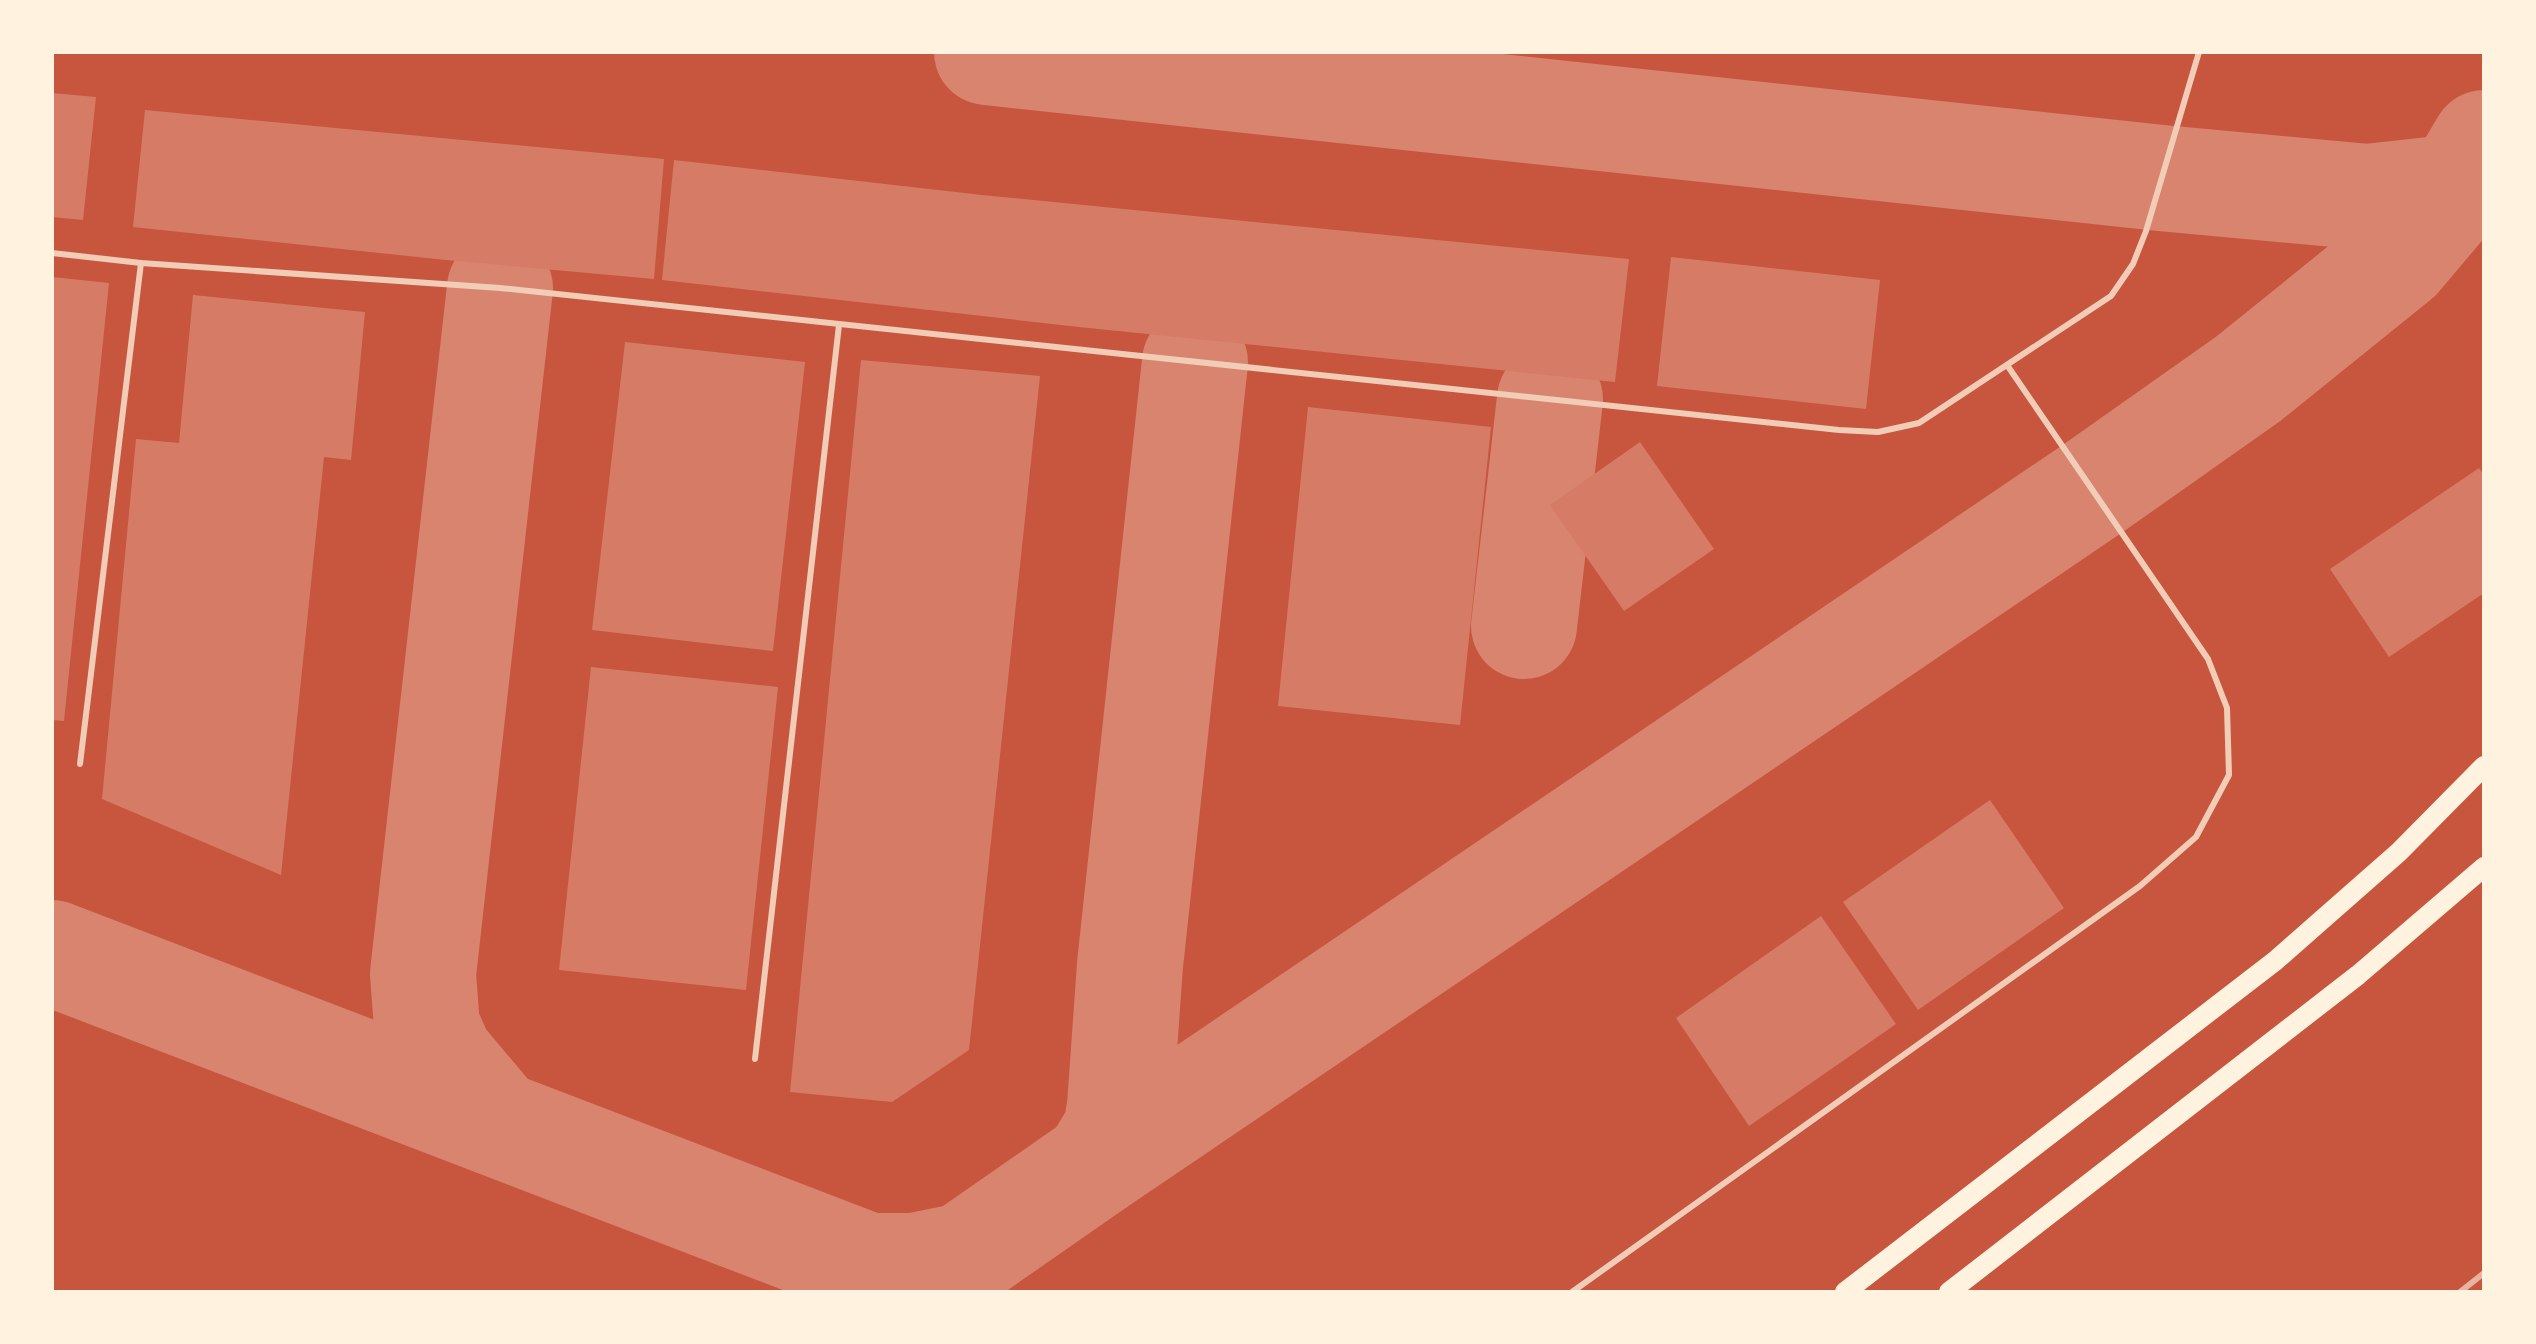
<svg xmlns="http://www.w3.org/2000/svg" width="2536" height="1344" font-family="'Sofia Sans Condensed',sans-serif">
<style>
.lines{fill:none;stroke-linecap:round;stroke-linejoin:round}
.taxiway{stroke:#d8846e;stroke-width:106}
.building{fill:#d67c66}
.service{stroke:#f1ccb7;stroke-width:6}
.primary{stroke:#fff3e0;stroke-width:20}
.rail{stroke:#e9b49f;stroke-width:6}
</style>
<rect width="100%" height="100%" fill="#c8553d"/>
<g class="lines">
<g class="taxiway">
<path d="M 987,52 L 2161,178 L 2368,197 L 2458,187"/>
<path d="M 1524,626 L 1550,399"/>
<path d="M 52,953 L 868,1266 L 915,1266 L 964,1256 L 1096,1164 L 2092,489 L 2248,379 L 2398,258 L 2458,187 L 2484,143"/>
<path d="M 494,1121 L 441,1058 L 427,1027 L 423,974 L 500,288"/>
<path d="M 1096,1164 L 1116,1131 L 1120,1106 L 1130,965 L 1195,362"/>
</g>
</g>
<g class="building">
<path d="M 52,93 L 96,97 L 83,220 L 52,217 Z"/>
<path d="M 145,110 L 664,159 L 654,279 L 446,260 L 133,227 Z"/>
<path d="M 674,160 L 982,195 L 1629,259 L 1615,382 L 1079,327 L 662,280 Z"/>
<path d="M 1671,257 L 1880,280 L 1866,409 L 1657,386 Z"/>
<path d="M 52,277 L 109,283 L 64,721 L 52,720 Z"/>
<path d="M 193,295 L 365,312 L 351,460 L 324,457 L 281,875 L 102,799 L 136,439 L 179,443 Z"/>
<path d="M 625,342 L 805,362 L 773,651 L 592,630 Z"/>
<path d="M 861,360 L 1040,376 L 969,1050 L 892,1102 L 790,1092 Z"/>
<path d="M 1308,407 L 1491,427 L 1460,725 L 1278,706 Z"/>
<path d="M 1640,442 L 1714,549 L 1624,611 L 1550,505 Z"/>
<path d="M 2479,468 L 2484,475 L 2484,593 L 2389,657 L 2330,569 Z"/>
<path d="M 591,667 L 778,687 L 746,990 L 559,970 Z"/>
<path d="M 1990,800 L 2064,908 L 1918,1010 L 1843,902 Z"/>
<path d="M 1821,916 L 1896,1024 L 1749,1126 L 1676,1018 Z"/>
</g>
<g class="lines">
<g class="service">
<path d="M 52,253 L 141,263 L 500,288 L 1839,430 L 1878,432 L 1919,423 L 2111,296 L 2133,264 L 2146,231 L 2199,52"/>
<path d="M 80,764 L 141,263"/>
<path d="M 755,1059 L 839,325"/>
<path d="M 1572,1292 L 2140,886 L 2196,837 L 2229,775 L 2227,708 L 2208,659 L 2007,365"/>
</g>
<g class="primary">
<path d="M 1845,1292 L 2275,961 L 2399,852 L 2484,766"/>
<path d="M 1949,1292 L 2358,975 L 2484,867"/>
</g>
<path class="rail" d="M 2460,1292 L 2484,1273"/>
</g>
<rect width="2536" height="1344" fill="none" stroke="#fff3e0" stroke-width="108"/>
</svg>
